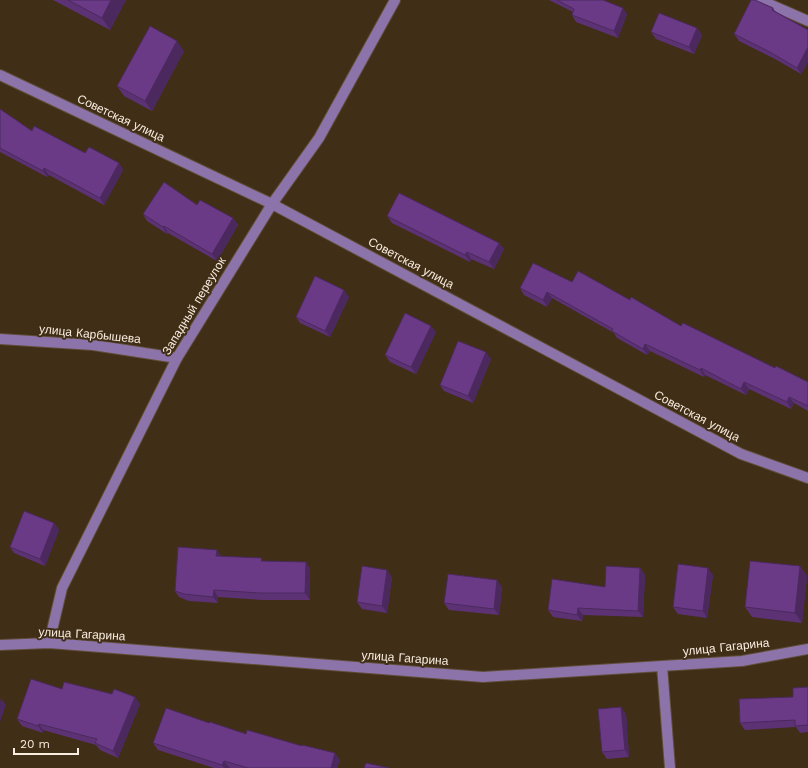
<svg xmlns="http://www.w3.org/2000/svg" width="808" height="768" font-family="'Work Sans',sans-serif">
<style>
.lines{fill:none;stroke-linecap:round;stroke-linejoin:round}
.minor-casing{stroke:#5e4d37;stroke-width:12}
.minor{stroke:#8c73a9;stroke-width:10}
.wall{fill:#5c3274}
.shaded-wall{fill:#4b295e}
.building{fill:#6b3a87;stroke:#4b295e}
.labels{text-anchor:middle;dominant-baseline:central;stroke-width:4;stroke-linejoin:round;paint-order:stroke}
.street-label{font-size:12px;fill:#f9eddf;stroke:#402e17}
</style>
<rect width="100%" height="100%" fill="#402e17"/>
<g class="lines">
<defs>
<g id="minor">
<path d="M 760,0 L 808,21"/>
<path d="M 0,75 L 272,204 L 741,454 L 808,478"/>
<path d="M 0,339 L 93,345 L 177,358"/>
<path d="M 49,643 L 62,588 L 177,358 L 272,204 L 319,138 L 395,0"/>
<path d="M 0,645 L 49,643 L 483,677 L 742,661 L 808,649"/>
<path d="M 662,666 L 670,768"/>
</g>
</defs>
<use href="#minor" class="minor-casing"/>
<use href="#minor" class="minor"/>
</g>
<g class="wall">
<path d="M 53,0 L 126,0 L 110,30 Z"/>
<path d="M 549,0 L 603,0 L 627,14 L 618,38 L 576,22 L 572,15 L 573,12 Z"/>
<path d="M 773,8 L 775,11 L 808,30 L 808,62 L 801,74 L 775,59 L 739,41 L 734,34 Z"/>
<path d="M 697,28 L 702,35 L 694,54 L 656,39 L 651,32 Z"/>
<path d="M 184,51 L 152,111 L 124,96 L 117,86 Z"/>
<path d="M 0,109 L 32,131 L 85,153 L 119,163 L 123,170 L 104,205 L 49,175 L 47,177 L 0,152 Z"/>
<path d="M 197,205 L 233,218 L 238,225 L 217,261 L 168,233 L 167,234 L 147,221 L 143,214 Z"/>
<path d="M 387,216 L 499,243 L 504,249 L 494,269 L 471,259 L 470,262 L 392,223 Z"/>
<path d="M 572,282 L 630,300 L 681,326 L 775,368 L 808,382 L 808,411 L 794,403 L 791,409 L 749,389 L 746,395 L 705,375 L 704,377 L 650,351 L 647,355 L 617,338 L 614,333 L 552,298 L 547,307 L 524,295 L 520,288 Z"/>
<path d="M 349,297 L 330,337 L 300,323 L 296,317 Z"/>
<path d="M 436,332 L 416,374 L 390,362 L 385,355 Z"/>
<path d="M 491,359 L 473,403 L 444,391 L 440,385 Z"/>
<path d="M 54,523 L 59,530 L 45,566 L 14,553 L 10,547 Z"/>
<path d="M 221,556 L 264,561 L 310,568 L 310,600 L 263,600 L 218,597 L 218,603 L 189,601 L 179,597 L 175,591 Z"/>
<path d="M 800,566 L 807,576 L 802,623 L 752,617 L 745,607 Z"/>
<path d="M 640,568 L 645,575 L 643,617 L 583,615 L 582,621 L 553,617 L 548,610 L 605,587 Z"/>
<path d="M 713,575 L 707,618 L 678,614 L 673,607 Z"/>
<path d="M 392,577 L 387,613 L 362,609 L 357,602 Z"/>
<path d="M 502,587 L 499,615 L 449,610 L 444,603 Z"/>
<path d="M 808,687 L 808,732 L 800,733 L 796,727 L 745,730 L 740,723 L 793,697 Z"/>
<path d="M 62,689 L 140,704 L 118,758 L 100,750 L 96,745 L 43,730 L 43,733 L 22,726 L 17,719 Z"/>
<path d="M 626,714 L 629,757 L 607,759 L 602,752 Z"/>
<path d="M 209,723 L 340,760 L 337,768 L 230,768 L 229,767 L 228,768 L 214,768 L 158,750 L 153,743 Z"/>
</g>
<g class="shaded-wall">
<path d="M 111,0 L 126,0 L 110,30 L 102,18 Z"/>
<path d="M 623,8 L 627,14 L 618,38 L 614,31 Z"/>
<path d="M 697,28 L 702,35 L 694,54 L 689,47 Z"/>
<path d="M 177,41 L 184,51 L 152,111 L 145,101 Z"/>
<path d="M 808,47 L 808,62 L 801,74 L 797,68 Z"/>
<path d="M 119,163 L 123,170 L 104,205 L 100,198 Z"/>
<path d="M 44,168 L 49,175 L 47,177 L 43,171 Z"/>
<path d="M 233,218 L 238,225 L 217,261 L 212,254 Z"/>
<path d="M 164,226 L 168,233 L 167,234 L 163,227 Z"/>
<path d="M 499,243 L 504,249 L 494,269 L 489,262 Z"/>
<path d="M 467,252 L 471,259 L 470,262 L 465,255 Z"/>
<path d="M 344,290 L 349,297 L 330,337 L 325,331 Z"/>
<path d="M 547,292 L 552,298 L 547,307 L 543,300 Z"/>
<path d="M 431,326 L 436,332 L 416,374 L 411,367 Z"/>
<path d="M 645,344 L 650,351 L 647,355 L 643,349 Z"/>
<path d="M 486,352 L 491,359 L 473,403 L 468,396 Z"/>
<path d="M 701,368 L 705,375 L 704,377 L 700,370 Z"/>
<path d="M 744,382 L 749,389 L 746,395 L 741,389 Z"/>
<path d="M 789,397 L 794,403 L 791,409 L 787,402 Z"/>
<path d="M 54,523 L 59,530 L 45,566 L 40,559 Z"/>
<path d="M 217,550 L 221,556 L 216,556 Z"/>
<path d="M 306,562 L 310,568 L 310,600 L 305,593 Z"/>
<path d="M 800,566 L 807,576 L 802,623 L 795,613 Z"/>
<path d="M 640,568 L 645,575 L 643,617 L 638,611 Z"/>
<path d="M 708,568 L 713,575 L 707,618 L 703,611 Z"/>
<path d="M 387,570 L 392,577 L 387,613 L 382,606 Z"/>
<path d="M 497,580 L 502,587 L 499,615 L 494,609 Z"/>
<path d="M 214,590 L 218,597 L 218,603 L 213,597 Z"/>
<path d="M 578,608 L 583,615 L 582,621 L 577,615 Z"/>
<path d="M 135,697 L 140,704 L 118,758 L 113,751 Z"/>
<path d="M 1,698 L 6,705 L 0,722 L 0,703 Z"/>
<path d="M 621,707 L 626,714 L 629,757 L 625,750 Z"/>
<path d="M 39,724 L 43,730 L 43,733 L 38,726 Z"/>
<path d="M 335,753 L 340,760 L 337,768 L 331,768 Z"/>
<path d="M 224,761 L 229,767 L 228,768 L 224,768 L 222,765 Z"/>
</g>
<g class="building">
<path d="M 68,0 L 111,0 L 102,18 Z"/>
<path d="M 557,0 L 603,0 L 623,8 L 614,31 L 572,15 L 574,9 Z"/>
<path d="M 751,0 L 755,0 L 773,8 L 772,10 L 808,30 L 808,47 L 797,68 L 770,52 L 734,34 Z"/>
<path d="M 659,13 L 697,28 L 689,47 L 651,32 Z"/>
<path d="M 150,26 L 177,41 L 145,101 L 117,86 Z"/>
<path d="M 0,109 L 32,131 L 34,126 L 85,153 L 89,147 L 119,163 L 100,198 L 44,168 L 43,171 L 0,148 Z"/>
<path d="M 164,182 L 197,205 L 200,200 L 233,218 L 212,254 L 164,226 L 163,227 L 143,214 Z"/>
<path d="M 399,193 L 499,243 L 489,262 L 467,252 L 465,255 L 387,216 Z"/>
<path d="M 533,263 L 572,282 L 578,271 L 630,300 L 631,297 L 681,326 L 683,323 L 775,368 L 776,366 L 808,382 L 808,406 L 789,397 L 787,402 L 744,382 L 741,389 L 701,368 L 700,370 L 645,344 L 643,349 L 612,331 L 613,329 L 547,292 L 543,300 L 520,288 Z"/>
<path d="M 315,276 L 344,290 L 325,331 L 296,317 Z"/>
<path d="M 405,313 L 431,326 L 411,367 L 385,355 Z"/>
<path d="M 458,341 L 486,352 L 468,396 L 440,385 Z"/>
<path d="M 24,511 L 54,523 L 40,559 L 10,547 Z"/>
<path d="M 178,547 L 217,550 L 216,556 L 262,558 L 261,561 L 306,562 L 305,593 L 259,593 L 214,590 L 213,597 L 184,594 L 175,591 Z"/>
<path d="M 750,561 L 800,566 L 795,613 L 745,607 Z"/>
<path d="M 678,564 L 708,568 L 703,611 L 673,607 Z"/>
<path d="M 362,566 L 387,570 L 382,606 L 357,602 Z"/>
<path d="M 606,566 L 640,568 L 638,611 L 578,608 L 577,615 L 548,610 L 552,579 L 605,587 Z"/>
<path d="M 448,574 L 497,580 L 494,609 L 444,603 Z"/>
<path d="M 31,679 L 62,689 L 64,682 L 112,694 L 114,689 L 135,697 L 113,751 L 95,743 L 97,739 L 39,724 L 38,726 L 17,719 Z"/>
<path d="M 808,687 L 808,725 L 795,726 L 795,720 L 740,723 L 739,699 L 793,697 L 793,688 Z"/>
<path d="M 621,707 L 625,750 L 602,752 L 598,709 Z"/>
<path d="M 166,708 L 209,723 L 210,722 L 246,734 L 247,730 L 302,746 L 302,745 L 335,753 L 331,768 L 248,768 L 224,761 L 222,765 L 153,743 Z"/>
<path d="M 366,763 L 389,768 L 364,768 Z"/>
</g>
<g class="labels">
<g class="street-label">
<text transform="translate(121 118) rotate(25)">Советская улица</text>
<text transform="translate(411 263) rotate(28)">Советская улица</text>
<text transform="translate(194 306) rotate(-59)">Западный переулок</text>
<text transform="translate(90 334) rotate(6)">улица Карбышева</text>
<text transform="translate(697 416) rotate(28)">Советская улица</text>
<text transform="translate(82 634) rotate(3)">улица Гагарина</text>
<text transform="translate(726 647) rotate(-6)">улица Гагарина</text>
<text transform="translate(405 658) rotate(4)">улица Гагарина</text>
</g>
</g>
<path d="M14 748v6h64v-6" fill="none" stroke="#f9eddf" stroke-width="2"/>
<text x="20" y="748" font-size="12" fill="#f9eddf" stroke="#402e17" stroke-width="3" paint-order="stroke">20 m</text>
</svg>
